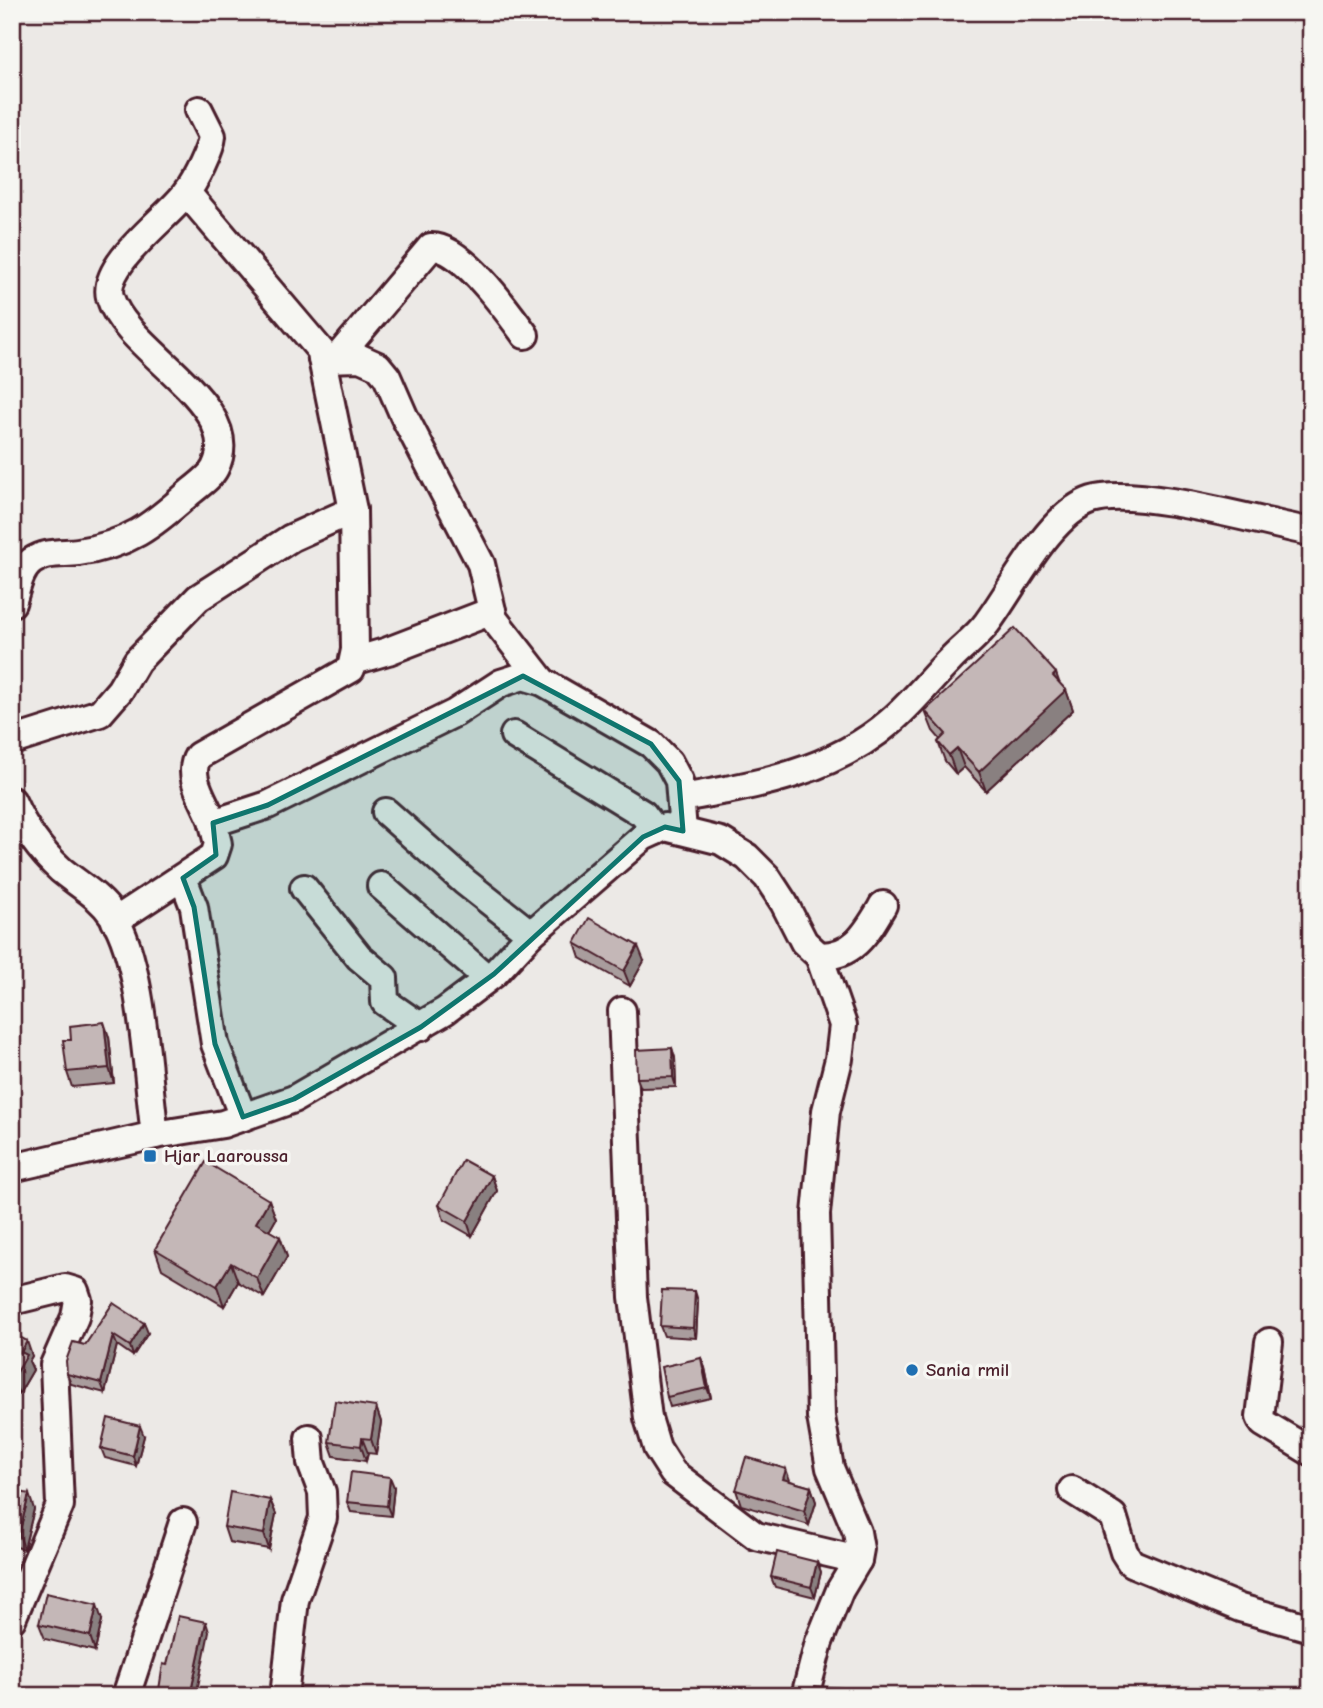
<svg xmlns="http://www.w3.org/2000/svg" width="1323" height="1708" font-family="'Comic Neue',sans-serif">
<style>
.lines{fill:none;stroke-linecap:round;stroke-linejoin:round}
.minor-casing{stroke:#4a1f2b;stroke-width:32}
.minor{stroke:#f6f6f2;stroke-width:26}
.wall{fill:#a99d9d;stroke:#4a1f2b;stroke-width:2}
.shaded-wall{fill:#898080;stroke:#4a1f2b;stroke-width:2}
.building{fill:#c4b7b7;stroke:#4a1f2b;stroke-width:2}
.marked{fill:#0f766e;fill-opacity:0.2;stroke:#0f766e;stroke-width:5;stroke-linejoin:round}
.poi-dot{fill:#1f6fb2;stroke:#f6f6f2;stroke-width:2.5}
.labels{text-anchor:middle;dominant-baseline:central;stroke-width:7;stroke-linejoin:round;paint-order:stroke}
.poi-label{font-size:19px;font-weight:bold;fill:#4a1f2b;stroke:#f6f6f2;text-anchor:start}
</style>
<rect width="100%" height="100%" fill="#ece9e6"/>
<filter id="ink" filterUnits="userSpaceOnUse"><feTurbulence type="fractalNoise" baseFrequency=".0143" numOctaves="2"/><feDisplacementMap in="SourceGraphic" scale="14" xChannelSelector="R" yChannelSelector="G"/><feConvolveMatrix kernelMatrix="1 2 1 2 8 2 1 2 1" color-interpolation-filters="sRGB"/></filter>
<g filter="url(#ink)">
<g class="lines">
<defs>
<g id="minor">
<path d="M 187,193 L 321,351 L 322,359 L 360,358 L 378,366 L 387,377 L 404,416 L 481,564 L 494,619 L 543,682"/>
<path d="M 337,358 L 431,247 C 461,245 509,313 525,335"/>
<path d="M 322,359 L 353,510"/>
<path d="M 12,603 C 17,589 19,570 32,561 C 46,551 63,554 78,552 C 128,545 152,526 188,494 C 197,486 210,478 215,468 C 247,404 126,352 110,297 C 101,264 169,217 186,193 C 195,182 211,149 212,136 L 199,110"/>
<path d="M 354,661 L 388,651 L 492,611"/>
<path d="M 514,735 L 643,814 L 656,831"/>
<path d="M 12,741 L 100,713 L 120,690 L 137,661 L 198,598 L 291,538 L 353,510 L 355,650 L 351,669 L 198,756 C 185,777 207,803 213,823 L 268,805 L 455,713 L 501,683 L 523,676 L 543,682 L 651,744 L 669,762 L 679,781 L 683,831"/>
<path d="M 681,798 C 754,786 833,772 891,721 C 913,702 930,680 950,660 C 962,647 977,637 987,623 C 1014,587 1049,514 1092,500 C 1137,486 1261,522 1311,532"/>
<path d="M 12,801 C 23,826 40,851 61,870 C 79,885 100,896 113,916 C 143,962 147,1077 155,1135"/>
<path d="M 386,812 L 465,882 L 531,934"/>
<path d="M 183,878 L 194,907 L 215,1044 L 243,1117"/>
<path d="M 381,886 L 487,978"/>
<path d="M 304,888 L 359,957 L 384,978 L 385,1002 L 421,1027"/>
<path d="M 115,921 L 214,856 L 218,844 L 213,823"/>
<path d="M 819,956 C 854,957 867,932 883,905"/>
<path d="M 622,1011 L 633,1297 L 648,1418 L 657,1448 L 673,1473 L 756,1536 L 858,1560"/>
<path d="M 12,1168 L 155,1135 L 223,1124 L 294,1099 L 445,1011 L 494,974 L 531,934 L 643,837 L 665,827 L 721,841 L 747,857 L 767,877 L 784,903 L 804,942 L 819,956 L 843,1025 L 839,1059 L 826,1111 L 816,1214 L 821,1417 L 830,1468 L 857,1532 L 860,1549 L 858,1560 L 840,1590 L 819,1642 L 805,1696"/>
<path d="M 12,1301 L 65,1288 L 75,1291 L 78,1300 L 75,1317 L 54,1365 L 60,1505 L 12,1619"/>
<path d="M 1269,1342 L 1260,1417 L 1263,1423 L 1311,1452"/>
<path d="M 1072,1490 L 1113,1516 L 1124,1552 L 1131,1563 L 1240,1608 L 1311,1628"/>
<path d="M 126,1696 L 183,1522"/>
<path d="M 284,1696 L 295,1600 L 323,1518 L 322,1492 L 311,1463 L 309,1438"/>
</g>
</defs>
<use href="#minor" class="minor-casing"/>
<use href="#minor" class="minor"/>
</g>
<g class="wall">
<path d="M 1060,684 L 1066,690 L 1073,710 L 986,791 L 964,767 L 956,774 L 945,761 L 938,742 L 940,739 L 933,731 L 925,711 Z"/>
<path d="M 575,943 L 644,961 L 630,986 L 580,958 Z"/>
<path d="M 109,1037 L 114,1083 L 72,1087 L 67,1072 Z"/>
<path d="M 672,1048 L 675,1058 L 676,1087 L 641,1088 L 637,1078 Z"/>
<path d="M 492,1176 L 497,1191 L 472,1236 L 444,1220 L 439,1205 Z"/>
<path d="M 269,1200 L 276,1219 L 269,1231 L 280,1237 L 287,1257 L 264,1297 L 238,1282 L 224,1306 L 162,1269 L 155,1249 Z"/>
<path d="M 698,1301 L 696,1338 L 664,1336 L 660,1326 Z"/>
<path d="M 113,1303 L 148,1333 L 133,1356 L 117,1345 L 105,1393 L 71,1384 L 67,1374 Z"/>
<path d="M 12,1333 L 32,1356 L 29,1361 L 33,1370 L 19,1394 L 12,1390 Z"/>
<path d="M 701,1358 L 705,1368 L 711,1398 L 670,1407 L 667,1397 Z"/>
<path d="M 376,1407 L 381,1422 L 376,1454 L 368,1453 L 366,1461 L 334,1456 L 329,1442 Z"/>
<path d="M 144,1436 L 136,1466 L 105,1458 L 101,1448 Z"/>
<path d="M 790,1481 L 811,1487 L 816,1502 L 809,1525 L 741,1505 L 736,1490 Z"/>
<path d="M 394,1487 L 391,1516 L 351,1512 L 347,1502 Z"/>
<path d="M 12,1490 L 34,1509 L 24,1549 L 12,1546 Z"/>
<path d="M 270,1500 L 276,1514 L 269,1549 L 229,1542 L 224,1527 Z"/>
<path d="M 817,1562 L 821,1572 L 815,1597 L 775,1587 L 771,1577 Z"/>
<path d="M 102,1620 L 95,1651 L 45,1639 L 39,1624 Z"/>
</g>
<g class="shaded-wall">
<path d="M 1056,673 L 1063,693 L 1066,690 L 1073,710 L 986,791 L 979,772 Z"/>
<path d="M 957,748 L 964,767 L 956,774 L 949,755 Z"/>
<path d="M 638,946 L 644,961 L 630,986 L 624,971 Z"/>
<path d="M 104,1022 L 109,1037 L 114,1083 L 109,1068 Z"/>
<path d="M 672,1048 L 675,1058 L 676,1087 L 673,1077 Z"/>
<path d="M 492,1176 L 497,1191 L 472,1236 L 467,1221 Z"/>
<path d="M 269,1200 L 276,1219 L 263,1242 L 256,1223 Z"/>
<path d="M 280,1237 L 287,1257 L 264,1297 L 257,1278 Z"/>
<path d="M 231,1263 L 238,1282 L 224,1306 L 217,1286 Z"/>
<path d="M 695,1291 L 698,1301 L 696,1338 L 693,1328 Z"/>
<path d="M 144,1323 L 148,1333 L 133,1356 L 130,1346 Z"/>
<path d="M 113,1335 L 117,1345 L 105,1393 L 101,1383 Z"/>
<path d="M 27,1341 L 32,1356 L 29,1361 L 33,1370 L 19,1394 L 13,1379 L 21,1352 Z"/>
<path d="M 701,1358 L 705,1368 L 711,1398 L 707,1388 Z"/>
<path d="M 376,1407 L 381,1422 L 376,1454 L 371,1439 Z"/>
<path d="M 140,1426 L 144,1436 L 136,1466 L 133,1456 Z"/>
<path d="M 362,1438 L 368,1453 L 366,1461 L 361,1446 Z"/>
<path d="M 786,1469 L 791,1483 L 783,1479 Z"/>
<path d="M 390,1477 L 394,1487 L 391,1516 L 387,1506 Z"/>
<path d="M 811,1487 L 816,1502 L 809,1525 L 804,1511 Z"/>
<path d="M 29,1494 L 34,1509 L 24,1549 L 19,1534 Z"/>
<path d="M 270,1500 L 276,1514 L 269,1549 L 264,1534 Z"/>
<path d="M 817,1562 L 821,1572 L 815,1597 L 811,1587 Z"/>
<path d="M 97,1605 L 102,1620 L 95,1651 L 90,1636 Z"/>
<path d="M 206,1622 L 209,1632 L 196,1696 L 190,1696 Z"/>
</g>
<g class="building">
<path d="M 1015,628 L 1056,673 L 1053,676 L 1066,690 L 979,772 L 957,748 L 949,755 L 938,742 L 946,734 L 925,711 Z"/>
<path d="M 589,918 L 638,946 L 624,971 L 575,943 Z"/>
<path d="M 104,1022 L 109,1068 L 67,1072 L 63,1040 L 71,1040 L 70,1026 Z"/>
<path d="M 672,1048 L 673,1077 L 637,1078 L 636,1050 Z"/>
<path d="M 463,1160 L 492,1176 L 467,1221 L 439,1205 Z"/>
<path d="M 206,1162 L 269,1200 L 256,1223 L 280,1237 L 257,1278 L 231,1263 L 217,1286 L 155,1249 Z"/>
<path d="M 662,1290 L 695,1291 L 693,1328 L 660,1326 Z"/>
<path d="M 113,1303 L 144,1323 L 130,1346 L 113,1335 L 101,1383 L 67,1374 L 66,1361 L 73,1342 L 85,1345 Z"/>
<path d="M 12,1333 L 27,1341 L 21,1352 L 27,1355 L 13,1379 L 12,1379 Z"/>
<path d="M 701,1358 L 707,1388 L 667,1397 L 661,1367 Z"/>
<path d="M 335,1401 L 376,1407 L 371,1439 L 362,1438 L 361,1446 L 329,1442 Z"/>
<path d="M 108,1418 L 140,1426 L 133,1456 L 101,1448 Z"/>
<path d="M 746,1457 L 786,1469 L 783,1479 L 811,1487 L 804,1511 L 736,1490 Z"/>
<path d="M 351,1472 L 390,1477 L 387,1506 L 347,1502 Z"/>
<path d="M 12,1490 L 29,1494 L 19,1534 L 12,1533 Z"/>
<path d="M 230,1492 L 270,1500 L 264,1534 L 224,1527 Z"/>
<path d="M 777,1552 L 817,1562 L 811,1587 L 771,1577 Z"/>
<path d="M 46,1593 L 97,1605 L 90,1636 L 39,1624 Z"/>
<path d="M 178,1616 L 206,1622 L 190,1696 L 158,1696 L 163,1664 L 167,1665 Z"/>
<path d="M 815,1686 L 900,1692 L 900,1696 L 814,1696 Z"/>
</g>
</g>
<path class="marked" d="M 523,676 L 651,744 L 679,781 L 683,831 L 665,827 L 643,837 L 494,974 L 421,1027 L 294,1099 L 243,1117 L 215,1044 L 194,907 L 183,878 L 216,855 L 213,823 L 268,805 Z"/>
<g class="poi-dot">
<rect x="143" y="1149" width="14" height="14" rx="3.5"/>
<circle cx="912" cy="1370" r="7"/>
</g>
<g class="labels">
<g class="poi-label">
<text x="164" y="1156">Hjar Laaroussa</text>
<text x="926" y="1370">Sania rmil</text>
</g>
</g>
<rect width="1323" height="1708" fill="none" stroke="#f6f6f2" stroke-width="42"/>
<rect x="21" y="21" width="1281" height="1666" fill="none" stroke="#4a1f2b" stroke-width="2.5" filter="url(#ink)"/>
</svg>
